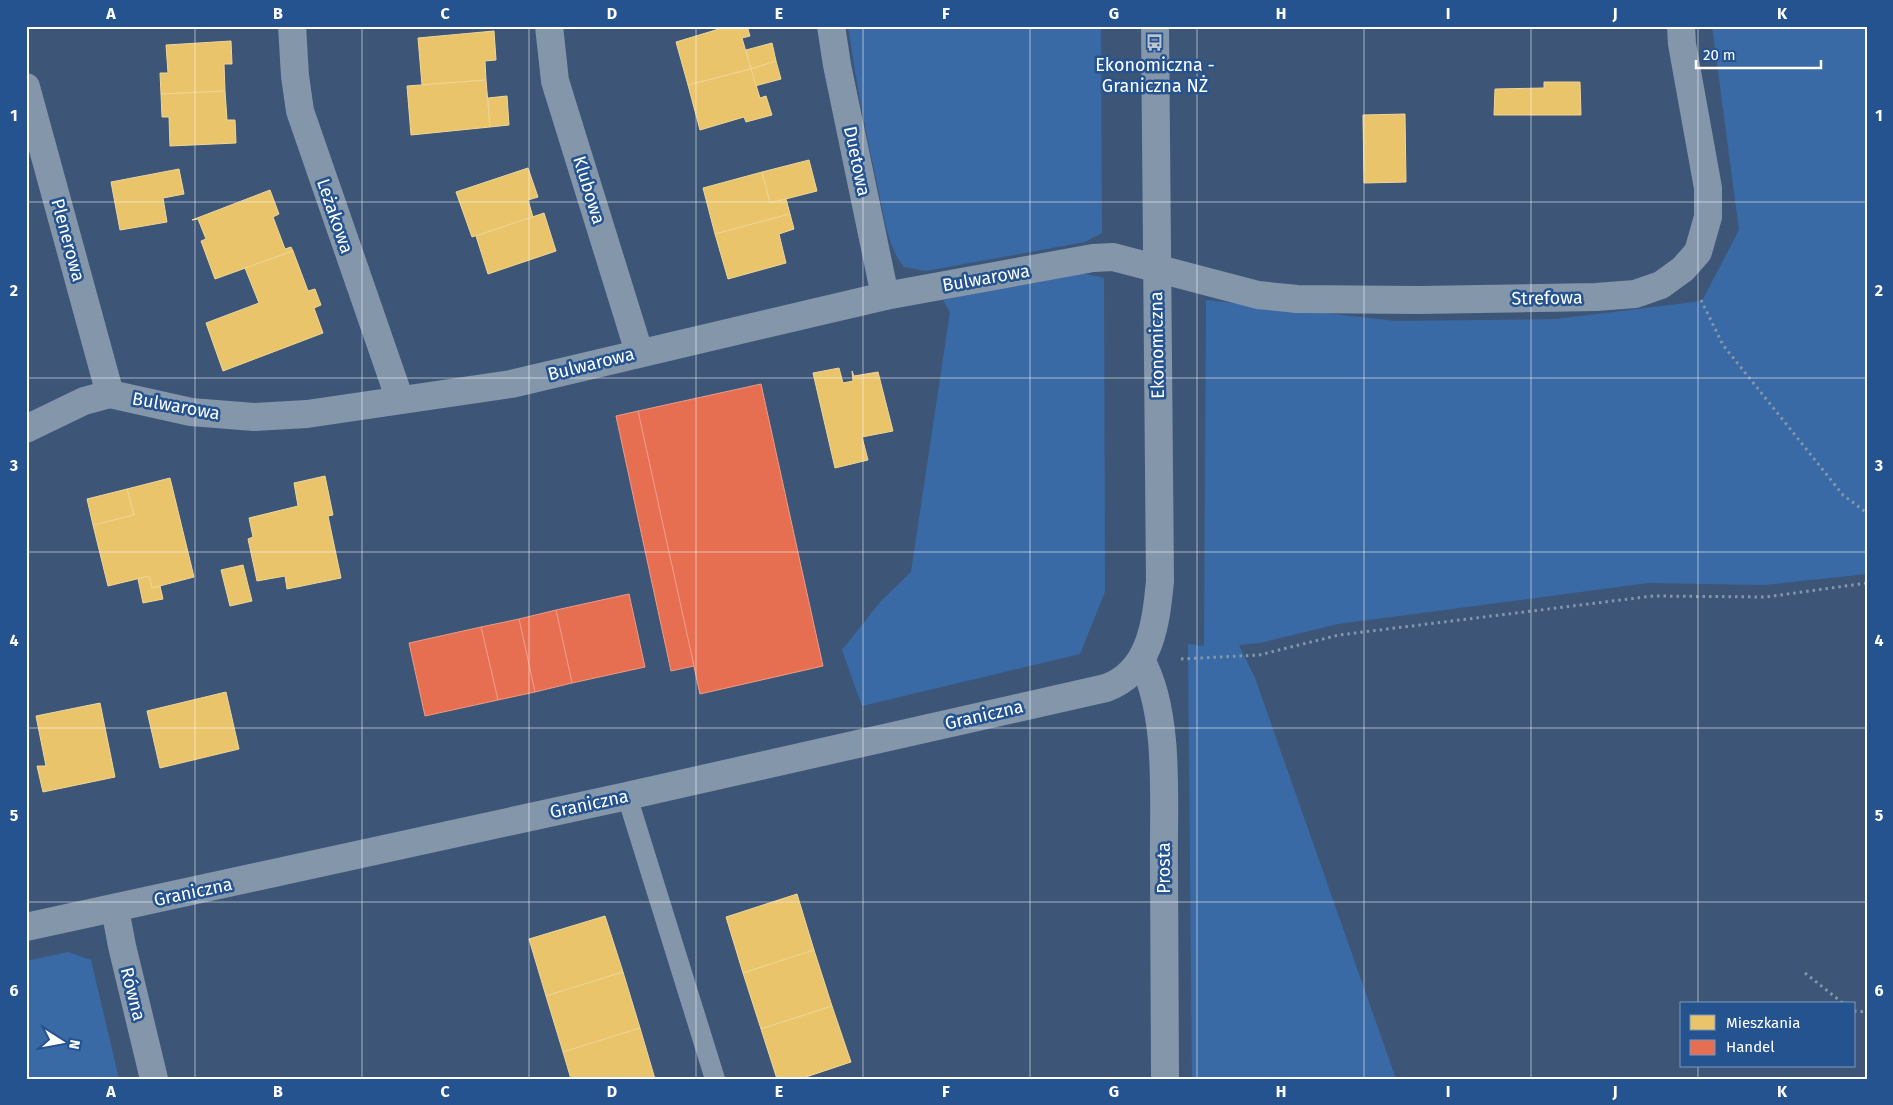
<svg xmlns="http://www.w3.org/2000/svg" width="1893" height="1105" font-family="'Fira Sans',sans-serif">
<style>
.green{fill:#3a6aa5}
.homes{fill:#e9c46a;stroke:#f0d697}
.shops{fill:#e76f51;stroke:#ee9a85}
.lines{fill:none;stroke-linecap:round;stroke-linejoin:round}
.path{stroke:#8496aa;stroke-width:3;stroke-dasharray:2.5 4;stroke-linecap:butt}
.lane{stroke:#8496aa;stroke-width:20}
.street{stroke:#8496aa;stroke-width:28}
.grid{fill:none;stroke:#fff;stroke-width:1;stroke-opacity:0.55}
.labels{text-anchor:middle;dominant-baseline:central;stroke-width:5;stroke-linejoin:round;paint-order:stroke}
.poi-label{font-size:18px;fill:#fff;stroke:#25538f}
.street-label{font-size:18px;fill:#fff;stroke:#25538f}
.neatline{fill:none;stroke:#fff;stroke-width:2}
.grid-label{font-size:16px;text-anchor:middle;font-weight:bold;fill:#fff}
</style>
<rect width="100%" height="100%" fill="#3d5677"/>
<g class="green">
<path d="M 848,26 L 1101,26 L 1102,233 L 1085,242 L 926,271 L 904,267 C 887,246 884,215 878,188 C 866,135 856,81 848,26 Z"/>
<path d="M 1712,26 L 1867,26 L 1867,574 L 1764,585 L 1648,583 L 1338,624 L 1260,643 L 1239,645 L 1255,678 L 1396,1079 L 1192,1079 L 1188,644 L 1204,646 L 1206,300 L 1396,321 L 1556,319 L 1702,301 L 1739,230 Z"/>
<path d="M 1071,274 L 1086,274 L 1104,278 L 1105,592 L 1080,654 L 862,706 L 842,650 L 881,601 L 911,572 L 950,312 L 943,300 Z"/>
<path d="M 68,952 L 91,960 L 119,1079 L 26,1079 L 26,961 Z"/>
</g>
<g class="homes">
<path d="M 718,26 L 747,26 L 750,36 L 742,38 L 751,69 L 688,85 L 676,42 L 719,29 Z"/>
<path d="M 494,31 L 496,60 L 485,61 L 486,80 L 422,85 L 418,38 Z"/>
<path d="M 231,41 L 232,64 L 224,64 L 225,91 L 161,94 L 160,73 L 168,73 L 166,45 Z"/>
<path d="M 772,43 L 776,61 L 751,69 L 746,50 Z"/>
<path d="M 776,61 L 781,79 L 755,86 L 751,69 Z"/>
<path d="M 751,69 L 760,98 L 766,96 L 772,115 L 746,122 L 744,117 L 700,130 L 688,85 Z"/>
<path d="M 486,80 L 490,127 L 411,135 L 407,86 Z"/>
<path d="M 1544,82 L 1580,82 L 1581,115 L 1494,115 L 1495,89 L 1544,88 Z"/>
<path d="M 225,91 L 227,120 L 235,120 L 236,143 L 170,146 L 169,117 L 162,117 L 161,94 Z"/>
<path d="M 507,96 L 509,125 L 490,127 L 488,98 Z"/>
<path d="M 1405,114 L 1406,182 L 1364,183 L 1363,115 Z"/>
<path d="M 809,160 L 817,191 L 770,203 L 762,172 Z"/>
<path d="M 528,168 L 538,197 L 528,200 L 533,217 L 472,237 L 456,192 Z"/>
<path d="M 179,169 L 184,194 L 163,198 L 167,222 L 120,230 L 111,182 Z"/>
<path d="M 762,172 L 770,203 L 786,199 L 790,214 L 715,234 L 703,188 Z"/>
<path d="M 270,190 L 279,214 L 273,217 L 285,249 L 291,247 L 293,251 L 215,279 L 201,241 L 206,239 L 198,219 L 192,220 Z"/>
<path d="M 544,213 L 556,251 L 488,274 L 476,236 Z"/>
<path d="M 790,214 L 794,229 L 779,234 L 786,263 L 728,279 L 715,234 Z"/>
<path d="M 293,251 L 308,291 L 315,289 L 321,305 L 314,308 L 323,333 L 223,371 L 206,323 L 259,303 L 245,268 Z"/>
<path d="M 839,368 L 843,383 L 853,381 L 852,371 L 854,376 L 878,372 L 893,431 L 862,437 L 868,460 L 835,468 L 813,373 Z"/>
<path d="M 325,476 L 333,515 L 328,516 L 341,578 L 287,589 L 285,576 L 257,581 L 248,539 L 253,537 L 249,518 L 298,506 L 294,483 Z"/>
<path d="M 170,478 L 194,577 L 152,588 L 149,576 L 108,586 L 93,525 L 134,515 L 127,489 Z"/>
<path d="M 127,489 L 134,515 L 93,525 L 87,499 Z"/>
<path d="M 243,565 L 252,601 L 230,606 L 221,570 Z"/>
<path d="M 149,576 L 152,588 L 160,586 L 163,599 L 143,603 L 138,579 Z"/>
<path d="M 226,692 L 239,749 L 160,768 L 147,711 Z"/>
<path d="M 100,703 L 115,777 L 43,792 L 37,766 L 46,766 L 36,716 Z"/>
<path d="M 797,894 L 814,950 L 743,973 L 726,917 Z"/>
<path d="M 605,916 L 623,972 L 546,996 L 529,939 Z"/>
<path d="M 814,950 L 832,1006 L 761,1029 L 743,973 Z"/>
<path d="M 623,972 L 640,1028 L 563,1052 L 546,996 Z"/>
<path d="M 832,1006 L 851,1062 L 800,1079 L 777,1079 L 761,1029 Z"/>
<path d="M 640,1028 L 655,1079 L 571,1079 L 563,1052 Z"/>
</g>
<g class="shops">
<path d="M 761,384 L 823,666 L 700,694 L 638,411 Z"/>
<path d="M 638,411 L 694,666 L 671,671 L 616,416 Z"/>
<path d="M 629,594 L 645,667 L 572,683 L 556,610 Z"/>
<path d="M 556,610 L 572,683 L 535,692 L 519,619 Z"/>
<path d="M 519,619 L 535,692 L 498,700 L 481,627 Z"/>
<path d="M 481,627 L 498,700 L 425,716 L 409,643 Z"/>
</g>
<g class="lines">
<g class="path">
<path d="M 1701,300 L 1723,345 L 1843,495 L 1867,513"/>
<path d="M 1181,659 L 1259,655 L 1339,635 L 1653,596 L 1766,597 L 1867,583"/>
<path d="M 1805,973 L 1844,1004"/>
<path d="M 1854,1011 L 1867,1012"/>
</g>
<path class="lane" d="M 627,796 L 715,1079"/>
<g class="street">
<path d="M 292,26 L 295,76 L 300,111 L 400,400"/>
<path d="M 549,26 L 555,81 L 639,352"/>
<path d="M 831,26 L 837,65 L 885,296"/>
<path d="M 26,87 L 110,394"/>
<path d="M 26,429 L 84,401 L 110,394 L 191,412 L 254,417 L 307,414 L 511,384 L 885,296 L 1093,258 L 1113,257 L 1258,295 L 1297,299 L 1419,300 L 1596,297 L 1635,294 L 1661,285 L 1683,269 L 1698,252 L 1708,217 L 1708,188 L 1682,44 L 1681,26"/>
<path d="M 1141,660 C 1171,714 1163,804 1164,866 C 1164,937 1164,1008 1165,1079"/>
<path d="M 115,909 L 122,946 L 154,1079"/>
<path d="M 26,927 L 627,796 L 1106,688 C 1151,672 1156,622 1160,581 L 1155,26"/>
</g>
</g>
<path class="grid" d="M 195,26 L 195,1079M 362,26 L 362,1079M 529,26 L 529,1079M 696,26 L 696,1079M 863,26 L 863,1079M 1030,26 L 1030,1079M 1197,26 L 1197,1079M 1364,26 L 1364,1079M 1531,26 L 1531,1079M 1698,26 L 1698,1004M 26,202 L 1867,202M 26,378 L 1867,378M 26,552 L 1867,552M 26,728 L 1867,728M 26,902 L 1867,902M 1698,1066 L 1698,1079"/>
<defs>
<symbol id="bus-bare" viewBox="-9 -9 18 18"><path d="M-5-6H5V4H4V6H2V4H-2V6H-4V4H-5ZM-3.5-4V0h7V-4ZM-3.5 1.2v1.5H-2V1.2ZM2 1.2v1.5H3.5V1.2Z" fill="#bbc4cf" stroke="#25538f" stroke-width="2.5" paint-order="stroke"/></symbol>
</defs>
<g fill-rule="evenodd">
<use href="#bus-bare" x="1142" y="30" width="25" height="25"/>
</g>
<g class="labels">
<g class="poi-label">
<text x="1155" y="65">Ekonomiczna -<tspan x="1155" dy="21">Graniczna NŻ</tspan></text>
</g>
<g class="street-label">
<text transform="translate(857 161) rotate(78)">Duetowa</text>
<text transform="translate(589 190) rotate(73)">Klubowa</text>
<text transform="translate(335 216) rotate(71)">Leżakowa</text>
<text transform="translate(68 240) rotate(75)">Plenerowa</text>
<text transform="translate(986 278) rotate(-10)">Bulwarowa</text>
<text transform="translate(1547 298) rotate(-1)">Strefowa</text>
<text transform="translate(1157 345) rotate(-91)">Ekonomiczna</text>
<text transform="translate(591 364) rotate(-14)">Bulwarowa</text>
<text transform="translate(176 406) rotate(10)">Bulwarowa</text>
<text transform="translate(984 715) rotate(-13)">Graniczna</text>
<text transform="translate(589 804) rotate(-12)">Graniczna</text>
<text transform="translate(1164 868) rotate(-90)">Prosta</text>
<text transform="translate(193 892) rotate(-12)">Graniczna</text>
<text transform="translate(133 994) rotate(76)">Równa</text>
</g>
</g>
<rect width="1893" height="1105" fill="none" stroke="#25538f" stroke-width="55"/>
<rect x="1680" y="1002" width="175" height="65" fill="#25538f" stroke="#7c98bc"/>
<rect x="1690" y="1015" width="25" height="15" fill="#e9c46a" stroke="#7c98bc"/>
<text x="1726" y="1028" font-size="15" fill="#ffffff">Mieszkania</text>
<rect x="1690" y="1040" width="25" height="15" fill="#e76f51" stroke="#7c98bc"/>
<text x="1726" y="1052" font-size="15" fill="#ffffff">Handel</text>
<g transform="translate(62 1042) rotate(101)" stroke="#25538f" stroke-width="4" paint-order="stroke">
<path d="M0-4L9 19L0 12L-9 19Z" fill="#ffffff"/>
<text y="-8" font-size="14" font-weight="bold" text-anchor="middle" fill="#ffffff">N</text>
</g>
<path d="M1696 60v8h125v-8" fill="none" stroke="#ffffff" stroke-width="2.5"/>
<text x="1703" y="60" font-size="15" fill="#ffffff" stroke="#25538f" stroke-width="4" paint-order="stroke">20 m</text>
<rect x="28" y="28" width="1838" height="1050" class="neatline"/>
<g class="grid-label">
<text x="111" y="19">A</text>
<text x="278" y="19">B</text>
<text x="445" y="19">C</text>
<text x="612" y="19">D</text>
<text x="779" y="19">E</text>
<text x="946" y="19">F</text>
<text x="1114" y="19">G</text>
<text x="1281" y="19">H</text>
<text x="1448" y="19">I</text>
<text x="1615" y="19">J</text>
<text x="1782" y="19">K</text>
<text x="14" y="121">1</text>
<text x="1879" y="121">1</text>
<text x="14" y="296">2</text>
<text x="1879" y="296">2</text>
<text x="14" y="471">3</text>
<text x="1879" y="471">3</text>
<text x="14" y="646">4</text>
<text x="1879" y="646">4</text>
<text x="14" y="821">5</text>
<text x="1879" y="821">5</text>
<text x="14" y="996">6</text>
<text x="1879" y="996">6</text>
<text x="111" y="1097">A</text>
<text x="278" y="1097">B</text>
<text x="445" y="1097">C</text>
<text x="612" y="1097">D</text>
<text x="779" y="1097">E</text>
<text x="946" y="1097">F</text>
<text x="1114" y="1097">G</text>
<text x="1281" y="1097">H</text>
<text x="1448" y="1097">I</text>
<text x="1615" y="1097">J</text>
<text x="1782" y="1097">K</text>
</g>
</svg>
